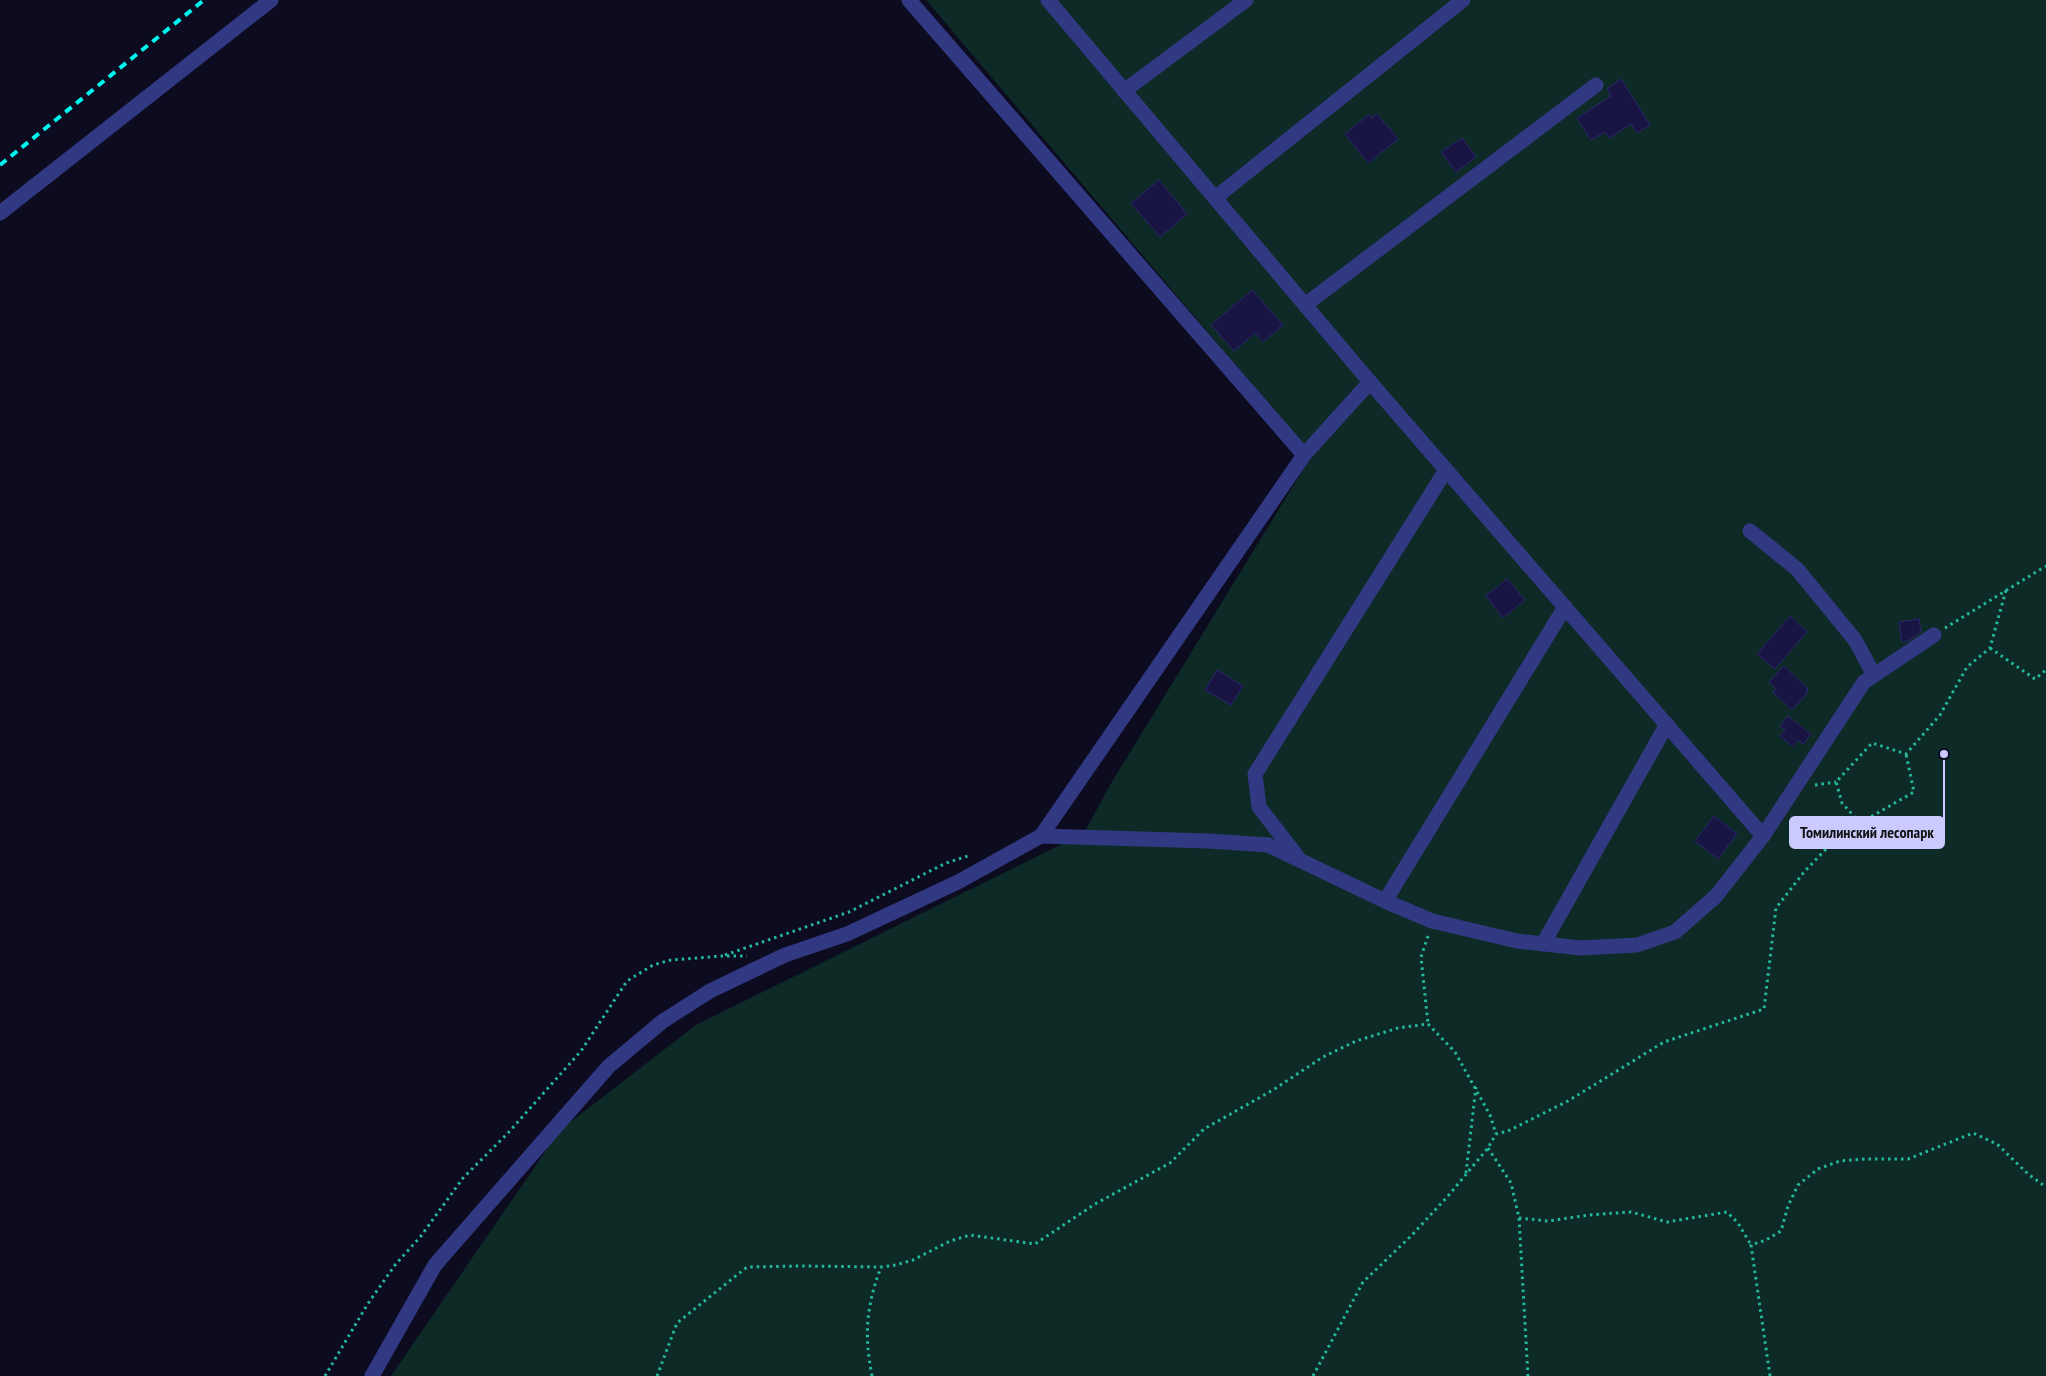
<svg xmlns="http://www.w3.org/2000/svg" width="2046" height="1376" font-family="'PT Sans Narrow',sans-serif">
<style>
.green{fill:#0d2a26}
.building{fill:#191542;stroke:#2b2670}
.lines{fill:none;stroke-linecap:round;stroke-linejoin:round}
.path{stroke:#24b99e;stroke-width:3;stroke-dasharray:2.5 4;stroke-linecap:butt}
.minor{stroke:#323983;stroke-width:15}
.rail{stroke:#00f5ef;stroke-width:4;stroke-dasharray:8 6;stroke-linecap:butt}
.leader{fill:none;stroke:#cacaff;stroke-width:2}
.callout-dot{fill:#cacaff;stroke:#0c0b20;stroke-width:2}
.callout{fill:#cacaff;stroke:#cacaff;stroke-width:2}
.callout-label{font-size:16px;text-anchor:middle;font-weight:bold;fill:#111}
</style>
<rect width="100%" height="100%" fill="#0c0b20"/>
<path class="green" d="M 926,0 L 2046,0 L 2046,1376 L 391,1376 L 560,1130 L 696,1025 L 1084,833 L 1110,785 L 1312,455 Z"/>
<g class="building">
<path d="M 1621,79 L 1650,125 L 1637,133 L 1631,124 L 1609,138 L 1605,132 L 1591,140 L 1577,118 L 1611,96 L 1607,89 Z"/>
<path d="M 1369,114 L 1372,118 L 1377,114 L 1398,139 L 1368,163 L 1345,134 Z"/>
<path d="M 1462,138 L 1476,157 L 1456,172 L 1441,152 Z"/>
<path d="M 1159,180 L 1187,214 L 1160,237 L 1131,203 Z"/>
<path d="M 1252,290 L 1283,325 L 1263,342 L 1255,333 L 1234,351 L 1211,325 Z"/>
<path d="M 1507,579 L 1525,600 L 1503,618 L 1486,596 Z"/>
<path d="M 1790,616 L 1807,632 L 1775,669 L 1757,654 Z"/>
<path d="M 1919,619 L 1921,632 L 1908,641 L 1902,642 L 1899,622 Z"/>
<path d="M 1784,666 L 1808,689 L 1806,691 L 1808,692 L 1792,710 L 1773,692 L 1776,689 L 1769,682 Z"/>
<path d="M 1217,670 L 1243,686 L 1231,705 L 1205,690 Z"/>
<path d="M 1788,716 L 1811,734 L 1803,744 L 1798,740 L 1793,747 L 1780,736 L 1785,730 L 1780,726 Z"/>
<path d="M 1714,816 L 1737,834 L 1718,859 L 1695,841 Z"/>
</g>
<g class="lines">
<g class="path">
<path d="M 1945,628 L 2046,566"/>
<path d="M 1990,648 L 2035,679 L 2046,670"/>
<path d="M 1815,785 L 1836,782"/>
<path d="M 1860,823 L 1842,803 L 1836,782 L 1872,743 L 1906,754 L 1940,715 L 1967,667 L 1990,648 L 2006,590"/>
<path d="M 1428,936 L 1421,957 L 1428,1024"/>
<path d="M 725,955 L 849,912 L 946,863 L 971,855"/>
<path d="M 1488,1148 L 1511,1183 L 1519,1218 L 1528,1376"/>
<path d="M 1466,1173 L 1476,1087"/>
<path d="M 1519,1218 L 1548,1221 L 1589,1215 L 1631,1212 L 1667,1222 L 1727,1212 L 1738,1223 L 1751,1245"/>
<path d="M 325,1376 L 367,1305 L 395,1265 L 421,1236 L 463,1178 L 508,1133 L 581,1051 L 627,981 L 653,965 L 671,960 L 722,956 L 747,956"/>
<path d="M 657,1376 L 677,1323 L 747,1267 L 802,1266 L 881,1267 L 896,1265 L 913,1260 L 950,1241 L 970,1235 L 1035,1244 L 1095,1204 L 1170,1163 L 1204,1129 L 1273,1090 L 1323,1057 L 1356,1041 L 1398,1028 L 1428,1024 L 1455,1052 L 1490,1115 L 1496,1134"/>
<path d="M 872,1376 C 864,1335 866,1307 881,1267"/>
<path d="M 1313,1376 L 1363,1282 L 1412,1235 L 1448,1196 L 1488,1148 L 1496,1134 L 1508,1131 L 1568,1101 L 1664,1042 L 1764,1009 L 1776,908 L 1804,872 L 1827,848 L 1860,823 L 1914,792 L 1906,754"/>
<path d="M 1770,1376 L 1751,1245 L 1766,1240 L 1781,1231 L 1788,1206 L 1798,1185 L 1818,1169 L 1840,1161 L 1866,1159 L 1908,1159 L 1973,1133 L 1997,1144 L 2028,1174 L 2046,1187"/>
</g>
<g class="minor">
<path d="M 909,0 L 1304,455"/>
<path d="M 1048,0 L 1370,382 L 1763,836"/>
<path d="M 1124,91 L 1246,0"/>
<path d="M 1215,198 L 1463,0"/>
<path d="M 0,213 L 271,0"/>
<path d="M 1305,305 L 1596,85"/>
<path d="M 1750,531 L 1797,569 L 1855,640 L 1874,675"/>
<path d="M 1041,836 L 1209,841 L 1268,845 L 1385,901 L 1432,921 L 1517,941 L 1581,948 L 1637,945 L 1675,932 L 1716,896 L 1763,836 L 1864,682 L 1934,635"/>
<path d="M 1297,856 L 1259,807 L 1255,774 L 1446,470"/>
<path d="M 1385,901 L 1565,607"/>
<path d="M 1543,944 L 1667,724"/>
<path d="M 372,1376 L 435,1265 L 609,1066 L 663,1021 L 710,991 L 785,955 L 847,934 L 958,882 L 1041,836 L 1304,455 L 1370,382"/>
</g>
<path class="rail" d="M 0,165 L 204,0"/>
</g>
<path class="leader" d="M1944 754L1944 832"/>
<circle class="callout-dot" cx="1944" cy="754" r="5"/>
<rect class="callout" x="1790" y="817" width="154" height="31" rx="5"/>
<g class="callout-label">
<text x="1867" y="838">Томилинский лесопарк</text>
</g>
</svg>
